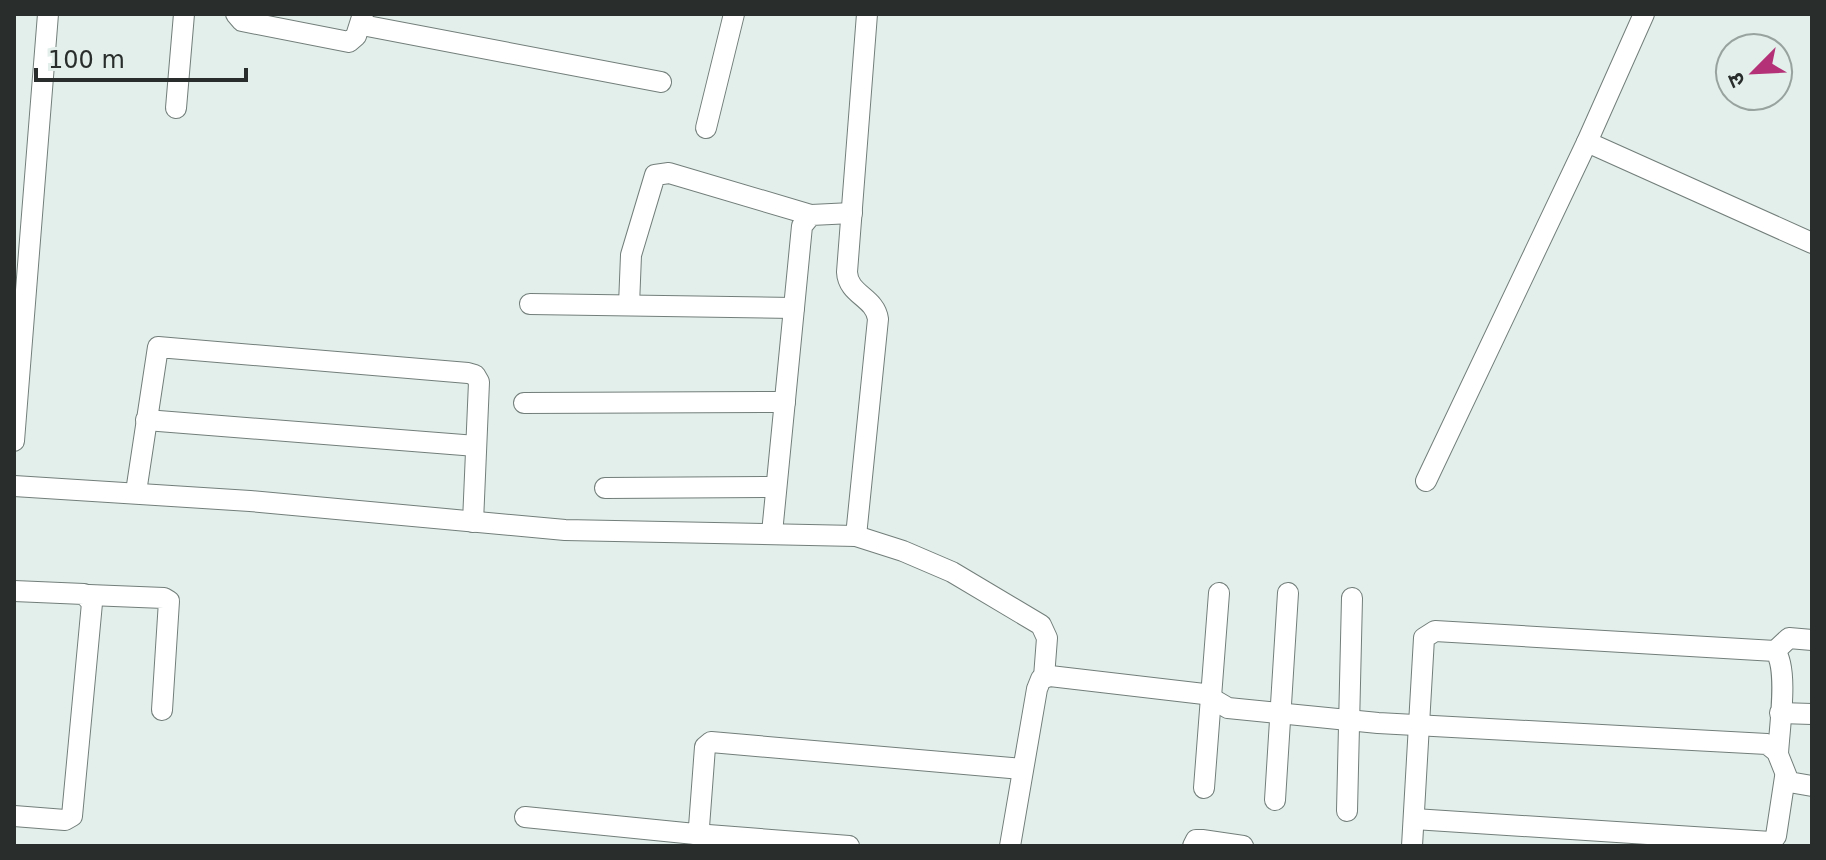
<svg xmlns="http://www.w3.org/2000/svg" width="1826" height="860" font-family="'DejaVu Sans','Noto Sans Devanagari',sans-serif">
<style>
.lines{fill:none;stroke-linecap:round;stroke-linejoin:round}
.minor-casing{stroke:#727e7a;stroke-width:22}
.minor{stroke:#fff;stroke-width:20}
</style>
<rect width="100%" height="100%" fill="#e2efea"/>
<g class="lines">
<defs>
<g id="minor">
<path d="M 236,14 L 242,21 L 349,42 L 356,36 L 363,14"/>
<path d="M 362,25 L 661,82"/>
<path d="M 176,108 L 184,14"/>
<path d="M 706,128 L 734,14"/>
<path d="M 1587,142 L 1812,243"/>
<path d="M 530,304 L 794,308"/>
<path d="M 629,305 L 631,255 L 655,175 L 669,173 L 811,215"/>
<path d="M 524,403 L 785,402"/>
<path d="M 146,420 L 476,446"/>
<path d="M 14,441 L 48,14"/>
<path d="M 1426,481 L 1587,142 L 1644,14"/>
<path d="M 14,486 L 250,501 L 565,530 L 856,536 L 903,551 L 952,572 L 1041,625 L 1047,638 L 1044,677"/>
<path d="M 605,488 L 776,487"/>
<path d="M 136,492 L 158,347 L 468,373 L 475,375 L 479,382 L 473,522"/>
<path d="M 772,533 L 802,226 L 811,215 L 852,213"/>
<path d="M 856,536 L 878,319 C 875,297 848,295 847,272 L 867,14"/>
<path d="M 14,591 L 84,594 L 92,603 L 72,816 L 65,820 L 14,816"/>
<path d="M 89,595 L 164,598 L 169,601 L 162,710"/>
<path d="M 1775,651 L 1789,638 L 1812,640"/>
<path d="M 1780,713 L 1812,714"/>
<path d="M 1204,788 L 1219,593"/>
<path d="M 1275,800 L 1288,593"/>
<path d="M 1347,811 L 1352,598"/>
<path d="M 525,817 L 695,834 L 699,827 L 705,747 L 711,742 L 1022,769"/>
<path d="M 1414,819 L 1771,842 L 1776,836 L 1785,777"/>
<path d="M 695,834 L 849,846"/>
<path d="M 1010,846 L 1037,689 L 1041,679 L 1050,676 L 1204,694 L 1228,708 L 1378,723 L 1767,744 L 1777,752 L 1789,782 L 1812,786"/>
<path d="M 1193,846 L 1196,840 L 1202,840 L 1243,846"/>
<path d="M 1412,846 L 1424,638 L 1435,631 L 1775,651 C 1789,668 1779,731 1778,754"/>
</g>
</defs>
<use href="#minor" class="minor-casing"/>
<use href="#minor" class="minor"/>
</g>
<rect width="1826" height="860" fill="none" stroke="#292e2c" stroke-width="32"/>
<g transform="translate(1754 72) rotate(246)"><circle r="38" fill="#e2efea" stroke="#98a29e" stroke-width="2"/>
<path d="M0-6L14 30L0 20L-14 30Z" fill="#b43077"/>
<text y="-12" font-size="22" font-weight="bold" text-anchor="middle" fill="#292e2c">उ</text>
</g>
<path d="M36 68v12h210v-12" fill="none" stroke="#292e2c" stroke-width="4"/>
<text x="48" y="68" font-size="24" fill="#292e2c" stroke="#e2efea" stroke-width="6" paint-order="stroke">100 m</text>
</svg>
